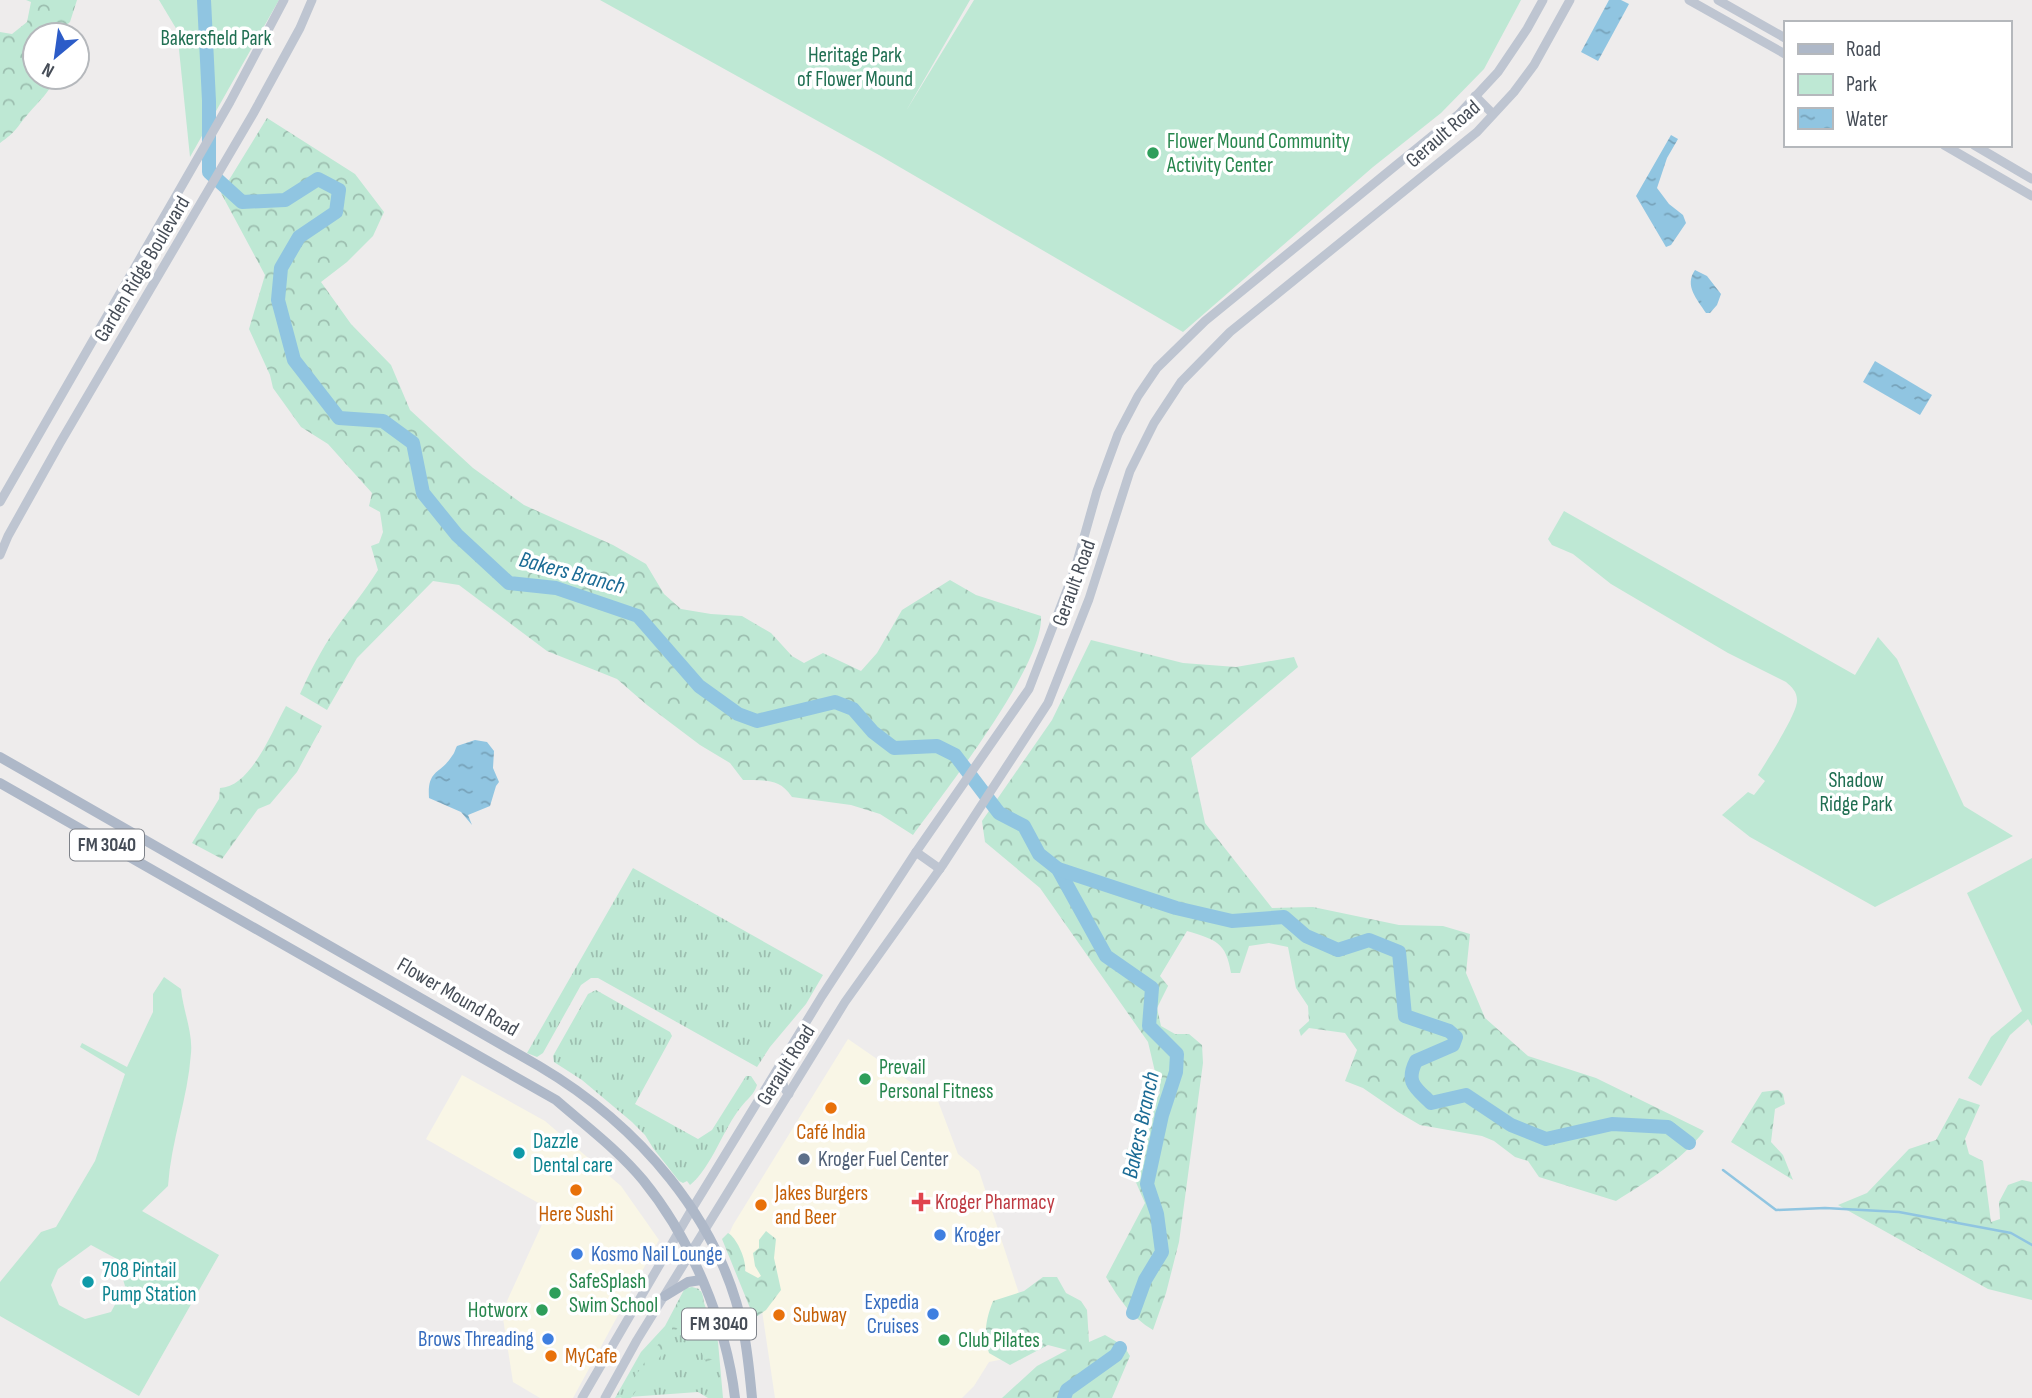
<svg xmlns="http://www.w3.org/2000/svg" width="2032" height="1398" font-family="'Sofia Sans Condensed',sans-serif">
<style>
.commercial{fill:#f9f6e6}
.grass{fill:url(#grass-tufts)}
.forest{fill:url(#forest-crowns)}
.green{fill:#bee8d4;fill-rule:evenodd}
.water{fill:url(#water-ripples)}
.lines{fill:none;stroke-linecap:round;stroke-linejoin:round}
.stream{stroke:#90c5e1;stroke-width:2.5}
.river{stroke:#90c5e1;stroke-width:14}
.secondary{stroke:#bec5d1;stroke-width:9}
.primary{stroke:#aeb8c8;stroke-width:10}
.leisure-dot{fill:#2e9e5b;stroke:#fff;stroke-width:2.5}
.food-dot{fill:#e8710a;stroke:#fff;stroke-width:2.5}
.culture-dot{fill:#0f9aa8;stroke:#fff;stroke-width:2.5}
.service-dot{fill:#5c6f8a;stroke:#fff;stroke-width:2.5}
.health-dot{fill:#e0444e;stroke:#fff;stroke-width:2.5}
.shop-dot{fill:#3f7fe0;stroke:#fff;stroke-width:2.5}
.labels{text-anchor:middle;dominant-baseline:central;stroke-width:7;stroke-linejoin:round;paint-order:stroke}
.shield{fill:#fff;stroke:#7e8289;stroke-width:2}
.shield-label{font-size:19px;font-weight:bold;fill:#464d57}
.park-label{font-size:21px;fill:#206f52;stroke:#fff}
.street-label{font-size:21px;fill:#464d57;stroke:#fff}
.leisure-label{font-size:21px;fill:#27864d;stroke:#fff;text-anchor:start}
.food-label{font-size:21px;fill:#c56008;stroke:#fff;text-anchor:start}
.culture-label{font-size:21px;fill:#0d838f;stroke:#fff;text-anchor:start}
.service-label{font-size:21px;fill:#4e5e75;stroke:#fff;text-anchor:start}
.health-label{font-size:21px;fill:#be3a42;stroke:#fff;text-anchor:start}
.shop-label{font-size:21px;fill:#366cbe;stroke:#fff;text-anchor:start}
.water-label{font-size:23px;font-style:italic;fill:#1b6b95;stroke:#fff}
</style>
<defs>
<pattern id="grass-tufts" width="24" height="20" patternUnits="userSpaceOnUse" patternTransform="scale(1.75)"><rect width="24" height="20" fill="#bee8d4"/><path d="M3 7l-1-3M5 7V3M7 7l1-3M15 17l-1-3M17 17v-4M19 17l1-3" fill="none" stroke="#9cbeaf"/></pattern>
<pattern id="forest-crowns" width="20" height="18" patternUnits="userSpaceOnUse" patternTransform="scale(1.75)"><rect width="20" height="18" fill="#bee8d4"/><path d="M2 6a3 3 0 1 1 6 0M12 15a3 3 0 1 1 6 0" fill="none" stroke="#9cbeaf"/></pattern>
<pattern id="water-ripples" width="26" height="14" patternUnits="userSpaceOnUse" patternTransform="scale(1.75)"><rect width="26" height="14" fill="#90c5e1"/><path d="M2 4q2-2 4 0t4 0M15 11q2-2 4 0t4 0" fill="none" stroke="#77a2b9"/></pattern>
</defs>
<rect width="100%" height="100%" fill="#eeecec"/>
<g class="commercial">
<path d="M 848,1039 L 938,1101 L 958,1154 L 979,1171 L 1026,1315 L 1019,1356 L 989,1362 L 974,1386 L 962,1398 L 775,1398 L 761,1304 L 729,1234 L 733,1225 Z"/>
<path d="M 462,1075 L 545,1121 L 621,1186 L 659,1240 L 573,1398 L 540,1398 L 513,1382 L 502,1312 L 549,1209 L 426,1139 Z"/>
</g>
<g class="grass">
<path d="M 633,868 L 823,975 L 806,1004 L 770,1047 L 757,1067 L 598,978 L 591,978 L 581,985 L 543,1053 L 537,1057 L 527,1053 Z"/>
<path d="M 596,990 L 670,1032 L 672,1036 L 635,1104 L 698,1139 L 712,1130 L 746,1076 L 751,1076 L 757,1085 C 754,1095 747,1099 741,1107 C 723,1129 712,1167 690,1185 L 687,1181 L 683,1183 L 679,1181 L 653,1148 L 645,1135 L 632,1122 L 582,1080 L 554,1062 L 553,1056 L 588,994 Z"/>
<path d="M 692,1287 L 699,1289 L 718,1342 L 723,1398 L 708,1398 L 698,1392 L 615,1398 L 641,1352 L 665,1326 L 685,1288 Z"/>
</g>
<g class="forest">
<path d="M 26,0 L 77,0 L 70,22 L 55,35 L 35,35 L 35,77 L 56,77 C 48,94 40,100 28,114 C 16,128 17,131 0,143 L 0,32 L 12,34 L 27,22 L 31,2 Z"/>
<path d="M 267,118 L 355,174 L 384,212 L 373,236 L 347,262 L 321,282 L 351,324 L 391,365 L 410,410 L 473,468 L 524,505 L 613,545 L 646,564 L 664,594 L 681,609 L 711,614 L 742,616 L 771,633 L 792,656 L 804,663 L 823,653 L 861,671 L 877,653 L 902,610 L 950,580 L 976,595 L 1041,616 C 1044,666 945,791 913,835 L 880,814 L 851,805 L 792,797 C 779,777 765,781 743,780 L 730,763 L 700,745 L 647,705 L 617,679 L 547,651 L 459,585 L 433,581 L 357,658 L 327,710 L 300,694 C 310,672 321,650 335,630 C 349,610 365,591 378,570 L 371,546 L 379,543 L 383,532 L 380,512 L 369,506 L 372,493 L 328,444 L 301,427 L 273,388 L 270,375 L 249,329 L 265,275 L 221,193 Z"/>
<path d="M 1091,640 L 1183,663 L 1236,667 L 1294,657 L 1298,667 L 1191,758 L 1205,823 L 1272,908 L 1313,907 L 1399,925 L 1443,926 L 1470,934 L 1466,973 L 1485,1018 L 1528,1056 L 1596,1078 L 1704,1131 C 1680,1162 1649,1180 1616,1201 L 1539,1177 L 1528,1161 L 1515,1157 L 1494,1141 L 1482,1136 L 1420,1125 L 1398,1112 L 1363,1088 L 1345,1081 L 1357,1050 L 1345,1033 L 1309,1028 L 1301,1036 L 1299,1030 L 1309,1021 L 1308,1006 L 1296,988 L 1288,947 L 1269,943 L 1249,946 L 1240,973 L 1231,973 C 1226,942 1216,940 1187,931 L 1160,976 L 1168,986 L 1157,1008 L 1161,1026 L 1175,1034 L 1189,1034 L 1202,1045 L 1203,1063 L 1179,1242 L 1166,1293 L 1153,1330 C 1131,1317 1119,1299 1106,1277 L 1145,1203 L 1124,1155 L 1160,1093 L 1148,1042 L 1040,888 L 985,842 L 982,821 L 1052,720 Z"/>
<path d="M 286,706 L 322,726 L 297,772 L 270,804 L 258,809 L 222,859 L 192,843 L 219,799 L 220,788 C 251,787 272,731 286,706 Z"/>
<path d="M 1778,1090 L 1783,1094 L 1785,1104 L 1775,1109 L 1771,1142 L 1783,1155 L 1793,1180 L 1731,1142 L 1762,1092 Z"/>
<path d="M 1959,1098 L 1980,1105 L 1965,1139 L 1969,1154 L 1983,1161 L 1991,1222 L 2000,1219 L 1999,1202 L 2008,1185 L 2022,1180 L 2032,1182 L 2032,1300 L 1988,1289 L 1838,1205 L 1867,1193 L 1909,1149 L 1936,1140 Z"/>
<path d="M 766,1231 L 776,1239 L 774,1258 L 781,1290 L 766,1310 L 756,1317 L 750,1308 L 722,1239 L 728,1233 C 737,1238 747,1261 745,1271 L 758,1278 L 761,1276 L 755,1266 L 753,1253 L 759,1248 L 759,1240 Z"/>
<path d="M 1043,1277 L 1057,1277 L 1066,1293 L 1081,1301 L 1087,1310 L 1089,1342 L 1105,1335 L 1124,1346 L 1130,1356 L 1112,1398 L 1002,1398 L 1037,1366 L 1067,1350 L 1048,1345 L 1010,1365 L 989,1353 C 983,1334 986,1319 993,1301 L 1024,1291 Z"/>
<path d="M 701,1291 C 706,1302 702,1303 703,1313 C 704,1329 714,1343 713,1359 L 706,1362 L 699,1347 L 694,1321 L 688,1320 L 672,1333 L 672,1323 L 678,1312 L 677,1303 L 683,1293 Z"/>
<path d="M 663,1339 L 669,1341 L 669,1344 L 631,1398 L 621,1398 L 650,1354 Z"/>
</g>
<g class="green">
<path d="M 159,0 L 279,0 L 190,157 L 177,30 Z"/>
<path d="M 600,0 L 970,0 L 906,111 L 974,0 L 1521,0 L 1484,69 L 1441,113 L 1373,167 L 1183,332 L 879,155 Z"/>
<path d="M 1564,511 L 1855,675 L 1878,637 L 1897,659 L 1964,806 L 2013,836 L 1875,907 L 1750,837 L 1722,815 L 1748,792 L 1754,795 L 1765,781 L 1758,775 C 1766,762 1798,713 1797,700 C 1797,692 1792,687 1786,682 L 1728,653 L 1611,584 L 1573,554 L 1552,545 L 1548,539 Z"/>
<path d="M 2032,858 L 2032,1026 L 2028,1019 L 2010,1035 L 1981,1086 L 1968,1078 L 1991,1037 L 2022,1011 L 1967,893 Z"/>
<path d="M 164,977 L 181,989 C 183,1010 193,1033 191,1053 C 188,1098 171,1141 168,1186 L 142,1211 L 219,1255 L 139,1396 L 0,1316 L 0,1282 L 41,1232 L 56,1227 L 95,1161 L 125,1074 L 80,1047 L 82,1043 L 127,1067 L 153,1012 L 153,994 ZM 91,1245 L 117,1259 L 125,1286 L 111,1312 L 85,1319 L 59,1305 L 51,1285 L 58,1269 Z"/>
</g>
<g class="water">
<path d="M 1609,0 L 1621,0 L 1629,4 L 1598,61 L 1581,52 Z"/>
<path d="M 1671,135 L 1678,139 L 1667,158 L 1657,188 L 1669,204 L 1683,215 L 1686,223 L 1671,245 L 1666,247 L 1636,196 Z"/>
<path d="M 1695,270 L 1707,276 L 1721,294 L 1717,305 L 1710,313 L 1706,313 C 1697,299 1684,286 1695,270 Z"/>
<path d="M 1875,361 L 1932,395 L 1920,415 L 1863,382 Z"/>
<path d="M 475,740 L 487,742 L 494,751 L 493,768 L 499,782 L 496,786 L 490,806 L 468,815 L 472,825 L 461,812 L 429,798 C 427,769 440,775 452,756 C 455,753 455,749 457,746 Z"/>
</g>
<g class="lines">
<path class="stream" d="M 1723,1170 L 1776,1210 L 1825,1208 L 1899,1212 L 2011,1233 L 2032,1245"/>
<g class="river">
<path d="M 204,0 L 209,101 L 209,172 L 242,202 L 285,200 L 318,179 L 339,190 L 336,212 L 299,237 L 281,268 L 278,300 L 294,360 L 339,418 L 383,421 L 413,443 L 423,493 L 457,535 L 509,583 L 556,588 L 638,616 L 699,686 L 738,714 L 757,721 L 835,702 L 853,709 L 873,732 L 894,748 L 937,746 L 955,755 L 999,813 L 1024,826 L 1039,854 L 1058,869 L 1106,956 L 1152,988 L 1149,1026 L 1177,1054 L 1176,1072 L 1162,1115 L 1147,1184 L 1157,1214 L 1162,1252 L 1145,1280 L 1133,1313"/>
<path d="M 1058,869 L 1176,908 L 1232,921 L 1284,917 L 1306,936 L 1338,950 L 1369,940 L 1399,952 L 1405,1016 L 1449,1031 L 1456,1037 L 1453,1045 L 1416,1061 C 1405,1083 1416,1088 1431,1103 L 1466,1095 L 1511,1125 L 1546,1139 L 1612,1124 L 1668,1127 L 1689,1143"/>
<path d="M 1064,1398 L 1067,1390 L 1116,1355 L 1120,1348"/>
</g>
<g class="secondary">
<path d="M 1689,0 L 1785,54"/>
<path d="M 1718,0 L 1785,38"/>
<path d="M 1475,96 L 1493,114"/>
<path d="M 1944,145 L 2032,196"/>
<path d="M 1974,145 L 2032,179"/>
<path d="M 0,502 L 230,102 L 284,0"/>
<path d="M 0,555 L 8,536 L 60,443 L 253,114 L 300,28 L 312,0"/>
<path d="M 916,852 L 940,869"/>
<path d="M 789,1094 C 777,1083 785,1070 789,1056"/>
<path d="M 582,1398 L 692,1209 L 822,996 L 916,852 L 1029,689 L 1075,569 L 1097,491 L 1118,434 L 1138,396 L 1157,368 L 1205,321 L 1459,114 L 1498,72 L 1527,29 L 1543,0"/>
<path d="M 605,1398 L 637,1340 L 845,1002 L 942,866 L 1048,703 L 1089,599 L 1130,471 L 1154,423 L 1181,382 L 1230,332 L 1477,132 L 1514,92 L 1534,65 L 1570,0"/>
</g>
<g class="primary">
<path d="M 0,757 L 539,1066 C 637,1124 722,1219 744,1334 C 748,1355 750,1377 752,1398"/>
<path d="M 0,783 L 556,1100 C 586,1126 618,1150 643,1180 C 691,1239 726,1322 735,1398"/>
<path d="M 665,1296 L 688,1282 L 701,1280"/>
</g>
</g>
<g class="leisure-dot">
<circle cx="1153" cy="153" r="7"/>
<circle cx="865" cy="1079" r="7"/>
<circle cx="555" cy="1293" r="7"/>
<circle cx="542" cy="1310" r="7"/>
<circle cx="944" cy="1340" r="7"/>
</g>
<g class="food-dot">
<circle cx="831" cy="1108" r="7"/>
<circle cx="576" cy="1190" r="7"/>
<circle cx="761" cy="1205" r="7"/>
<circle cx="779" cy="1315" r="7"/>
<circle cx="551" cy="1356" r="7"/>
</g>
<g class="culture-dot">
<circle cx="519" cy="1153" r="7"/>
<circle cx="88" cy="1282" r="7"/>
</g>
<circle class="service-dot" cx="804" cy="1159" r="7"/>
<path class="health-dot" d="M917.5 1191.5h7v7h7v7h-7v7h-7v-7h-7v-7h7z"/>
<g class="shop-dot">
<circle cx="940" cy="1235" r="7"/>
<circle cx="577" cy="1254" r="7"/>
<circle cx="933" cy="1314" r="7"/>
<circle cx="548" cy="1339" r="7"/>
</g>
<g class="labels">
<g class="shield">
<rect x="70" y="829.5" width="74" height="31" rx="5"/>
<rect x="682" y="1308.5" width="74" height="31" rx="5"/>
</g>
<g class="shield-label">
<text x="107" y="845">FM 3040</text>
<text x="719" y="1324">FM 3040</text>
</g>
<g class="park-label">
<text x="216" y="38">Bakersfield Park</text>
<text x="855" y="55">Heritage Park<tspan x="855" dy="24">of Flower Mound</tspan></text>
<text x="1856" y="780">Shadow<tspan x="1856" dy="24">Ridge Park</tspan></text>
</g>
<g class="street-label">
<text transform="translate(1443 134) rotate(-41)">Gerault Road</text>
<text transform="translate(142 269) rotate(-59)">Garden Ridge Boulevard</text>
<text transform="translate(1074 583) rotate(-70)">Gerault Road</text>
<text transform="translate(458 997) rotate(30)">Flower Mound Road</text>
<text transform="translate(786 1065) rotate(-58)">Gerault Road</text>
</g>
<g class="leisure-label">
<text x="1167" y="141">Flower Mound Community<tspan x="1167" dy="24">Activity Center</tspan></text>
<text x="879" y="1067">Prevail<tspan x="879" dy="24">Personal Fitness</tspan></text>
<text x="569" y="1281">SafeSplash<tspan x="569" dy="24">Swim School</tspan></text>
<text x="528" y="1310" text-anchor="end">Hotworx</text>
<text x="958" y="1340">Club Pilates</text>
</g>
<g class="food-label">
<text x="831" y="1132" text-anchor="middle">Café India</text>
<text x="775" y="1193">Jakes Burgers<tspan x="775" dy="24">and Beer</tspan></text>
<text x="576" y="1214" text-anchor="middle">Here Sushi</text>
<text x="793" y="1315">Subway</text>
<text x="565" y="1356">MyCafe</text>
</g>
<g class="culture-label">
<text x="533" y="1141">Dazzle<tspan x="533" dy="24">Dental care</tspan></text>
<text x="102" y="1270">708 Pintail<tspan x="102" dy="24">Pump Station</tspan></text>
</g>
<g class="service-label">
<text x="818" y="1159">Kroger Fuel Center</text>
</g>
<g class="health-label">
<text x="935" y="1202">Kroger Pharmacy</text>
</g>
<g class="shop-label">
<text x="954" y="1235">Kroger</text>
<text x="591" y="1254">Kosmo Nail Lounge</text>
<text x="919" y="1302" text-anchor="end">Expedia<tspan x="919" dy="24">Cruises</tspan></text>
<text x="534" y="1339" text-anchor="end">Brows Threading</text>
</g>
<g class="water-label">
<text transform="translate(572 573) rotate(15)">Bakers Branch</text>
<text transform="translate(1141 1125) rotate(-78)">Bakers Branch</text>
</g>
</g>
<rect x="1784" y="21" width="228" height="126" fill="#ffffff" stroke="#b5b8bc" stroke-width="2"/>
<rect x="1798" y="44" width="35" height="10" fill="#aeb8c8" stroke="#b5b8bc" stroke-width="2"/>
<text x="1846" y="56" font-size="21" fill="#464d57">Road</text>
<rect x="1798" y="74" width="35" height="21" fill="#bee8d4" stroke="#b5b8bc" stroke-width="2"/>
<text x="1846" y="91" font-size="21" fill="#464d57">Park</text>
<rect x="1798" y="108" width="35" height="21" fill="url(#water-ripples)" stroke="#b5b8bc" stroke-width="2"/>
<text x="1846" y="126" font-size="21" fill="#464d57">Water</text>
<g transform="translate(56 56) rotate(209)"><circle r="33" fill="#ffffff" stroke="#b5b8bc" stroke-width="2"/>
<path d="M0-5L12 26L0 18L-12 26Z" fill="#2c5cc8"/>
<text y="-10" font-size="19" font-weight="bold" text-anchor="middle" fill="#464d57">N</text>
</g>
</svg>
